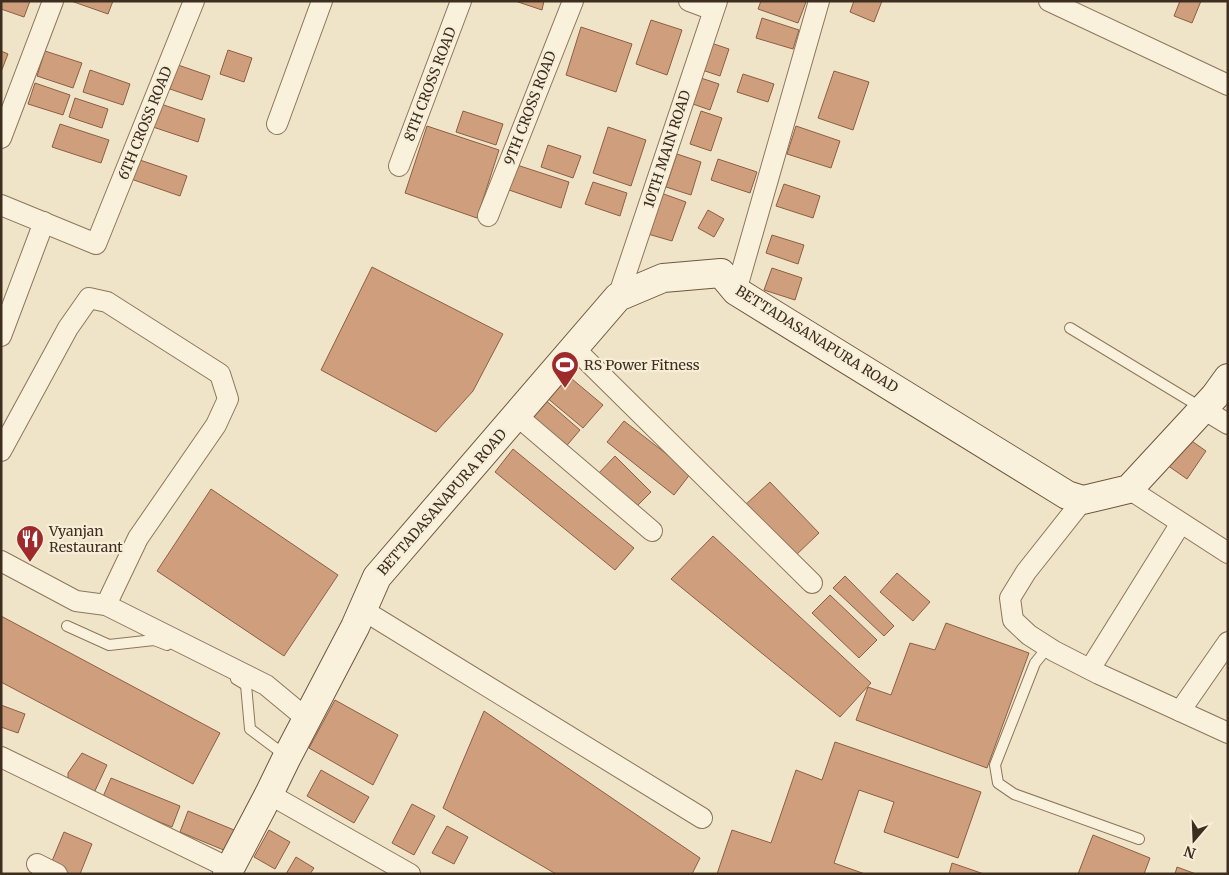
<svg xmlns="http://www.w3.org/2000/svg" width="1229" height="875" font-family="Merriweather,serif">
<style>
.building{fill:#cf9f7d;stroke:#8d5f41}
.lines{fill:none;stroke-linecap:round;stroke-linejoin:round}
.lane-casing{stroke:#8d765c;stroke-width:12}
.street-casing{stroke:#8d765c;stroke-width:22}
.secondary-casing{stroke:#6f573f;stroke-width:30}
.lane{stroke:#faf1dc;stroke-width:10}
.street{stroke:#faf1dc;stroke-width:20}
.secondary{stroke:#faf1dc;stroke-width:28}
.labels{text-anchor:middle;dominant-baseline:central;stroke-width:4.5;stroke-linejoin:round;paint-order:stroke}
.street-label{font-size:14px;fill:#3d2e20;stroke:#f7eed8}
.poi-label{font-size:14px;fill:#3d2e20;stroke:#f7eed8;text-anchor:start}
</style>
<rect width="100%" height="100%" fill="#f0e4c8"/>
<g class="building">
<path d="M 1,1 L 30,1 L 24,17 L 1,9 Z"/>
<path d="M 71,1 L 113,1 L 108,14 Z"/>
<path d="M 515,1 L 544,1 L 542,10 Z"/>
<path d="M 761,1 L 804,1 L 806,2 L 798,23 L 758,9 Z"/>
<path d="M 854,1 L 882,1 L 874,22 L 850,12 Z"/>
<path d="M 1180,1 L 1201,1 L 1192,23 L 1174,16 Z"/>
<path d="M 762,18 L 799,30 L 793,49 L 756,38 Z"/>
<path d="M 651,20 L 682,30 L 667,75 L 636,64 Z"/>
<path d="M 581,27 L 632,44 L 616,92 L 566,75 Z"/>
<path d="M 708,42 L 729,49 L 720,76 L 699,69 Z"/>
<path d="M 228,50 L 252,58 L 244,82 L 220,74 Z"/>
<path d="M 1,51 L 8,54 L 1,72 Z"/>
<path d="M 45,51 L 82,63 L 73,88 L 37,76 Z"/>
<path d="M 178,65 L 210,76 L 202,100 L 170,89 Z"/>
<path d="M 90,70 L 130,84 L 123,105 L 83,92 Z"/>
<path d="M 834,71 L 869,82 L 853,130 L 818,118 Z"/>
<path d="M 743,74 L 774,84 L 768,102 L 737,92 Z"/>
<path d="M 698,77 L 719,84 L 710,110 L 690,103 Z"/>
<path d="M 35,83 L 70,95 L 63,115 L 28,104 Z"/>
<path d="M 75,98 L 108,109 L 102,128 L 69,117 Z"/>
<path d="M 158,103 L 205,119 L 198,142 L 150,126 Z"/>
<path d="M 463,111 L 503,124 L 496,145 L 456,132 Z"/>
<path d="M 701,111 L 722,118 L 711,151 L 690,144 Z"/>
<path d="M 60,124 L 109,140 L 101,163 L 52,147 Z"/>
<path d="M 427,126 L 499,150 L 477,218 L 405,193 Z"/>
<path d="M 796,126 L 840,141 L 831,168 L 787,154 Z"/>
<path d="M 608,127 L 646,140 L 631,186 L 593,173 Z"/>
<path d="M 548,145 L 581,156 L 573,178 L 541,167 Z"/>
<path d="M 677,154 L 701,162 L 691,195 L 666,187 Z"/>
<path d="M 137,159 L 187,176 L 180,196 L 131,179 Z"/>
<path d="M 718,159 L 757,172 L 750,193 L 711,180 Z"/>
<path d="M 517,165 L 569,182 L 561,208 L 509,190 Z"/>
<path d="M 593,182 L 627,193 L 620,216 L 585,204 Z"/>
<path d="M 784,184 L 820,196 L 813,218 L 776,206 Z"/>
<path d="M 661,193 L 686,202 L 672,241 L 648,234 Z"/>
<path d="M 708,210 L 724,219 L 714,237 L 698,228 Z"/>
<path d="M 772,235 L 804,245 L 798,264 L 766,253 Z"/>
<path d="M 372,267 L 503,334 L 473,391 L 436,432 L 321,370 Z"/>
<path d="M 772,268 L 802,278 L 795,300 L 764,290 Z"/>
<path d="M 566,374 L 603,405 L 583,428 L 546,397 Z"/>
<path d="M 543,398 L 580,430 L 563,450 L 526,419 Z"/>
<path d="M 624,421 L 691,473 L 674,495 L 607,442 Z"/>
<path d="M 1186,437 L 1206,451 L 1187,479 L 1167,465 Z"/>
<path d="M 513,449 L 634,548 L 615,570 L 495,472 Z"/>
<path d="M 615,456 L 651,492 L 633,510 L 597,475 Z"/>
<path d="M 770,482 L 819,533 L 794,557 L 744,506 Z"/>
<path d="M 211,489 L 338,575 L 284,656 L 157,571 Z"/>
<path d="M 713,536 L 871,683 L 840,717 L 671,579 Z"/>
<path d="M 897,573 L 930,602 L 913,621 L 880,592 Z"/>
<path d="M 845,576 L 894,626 L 884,636 L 833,588 Z"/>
<path d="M 830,595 L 877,640 L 859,658 L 812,613 Z"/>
<path d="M 1,616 L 220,733 L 193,784 L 1,682 Z"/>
<path d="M 946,623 L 1029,653 L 987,768 L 856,720 L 868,687 L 891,695 L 910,643 L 935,650 Z"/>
<path d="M 335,700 L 398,735 L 373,785 L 309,748 Z"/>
<path d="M 1,705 L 25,714 L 18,733 L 1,727 Z"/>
<path d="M 484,711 L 700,858 L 692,874 L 556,874 L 443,808 Z"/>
<path d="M 835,742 L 981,792 L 958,858 L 884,832 L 894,802 L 859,790 L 834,863 L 865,874 L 717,874 L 732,830 L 771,843 L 796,770 L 822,780 Z"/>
<path d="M 82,753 L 107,765 L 93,795 L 68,783 L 68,773 Z"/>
<path d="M 321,770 L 369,797 L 354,823 L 307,796 Z"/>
<path d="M 111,778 L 180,806 L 172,827 L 102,799 Z"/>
<path d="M 412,804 L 435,816 L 414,855 L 392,843 Z"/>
<path d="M 188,811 L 239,832 L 231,853 L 180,832 Z"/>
<path d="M 447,826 L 468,837 L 454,864 L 432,853 Z"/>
<path d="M 269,830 L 290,842 L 275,869 L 254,857 Z"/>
<path d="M 64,832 L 92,844 L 80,874 L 69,874 L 50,866 Z"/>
<path d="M 1093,835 L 1150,858 L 1144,874 L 1078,874 Z"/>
<path d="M 296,857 L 314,868 L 310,874 L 286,874 Z"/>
<path d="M 952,863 L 984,874 L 949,874 Z"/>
<path d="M 1177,867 L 1196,874 L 1175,874 Z"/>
</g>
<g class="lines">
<defs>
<g id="lane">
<path d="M 1070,328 L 1202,408"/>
<path d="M 67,626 L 109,645 L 154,640 L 167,645"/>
<path d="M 1048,647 L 1035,663 L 995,765 L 998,783 L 1014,794 L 1139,839"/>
<path d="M 236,679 L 246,685 L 250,729 L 286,756"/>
</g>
<g id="street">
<path d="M 689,1 L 713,10"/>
<path d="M 1049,1 L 1228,85"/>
<path d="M 277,124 L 322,1"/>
<path d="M 1,138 L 53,1"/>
<path d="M 399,166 L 461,1"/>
<path d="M 1,205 L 96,244 L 194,1"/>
<path d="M 488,216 L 573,1"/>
<path d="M 736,291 L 819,1"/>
<path d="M 618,297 L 717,1"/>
<path d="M 1,336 L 44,222"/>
<path d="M 574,348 L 812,583"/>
<path d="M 1203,409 L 1228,424"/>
<path d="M 516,415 L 652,531"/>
<path d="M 1,451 L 68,328 L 89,298 L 107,302 L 220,374 L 228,399 L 216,425 L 138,538 L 106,605"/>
<path d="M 1129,489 L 1228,553"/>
<path d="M 1083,500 L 1026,572 L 1010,598 L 1013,620 L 1029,635 L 1054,651 L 1099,674 L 1228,733"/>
<path d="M 1,561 L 76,601 L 106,605 L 266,685 L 307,719"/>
<path d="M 363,610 L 702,818"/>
<path d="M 1090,669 L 1181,523"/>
<path d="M 1180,711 L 1228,642"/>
<path d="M 1,757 L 231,869"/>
<path d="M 269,794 L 410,874"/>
<path d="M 37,864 L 57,874"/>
</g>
<path id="secondary" d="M 227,874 L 269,794 L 287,757 L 355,627 L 377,577 L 618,297 L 663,278 L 721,273 L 736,291 L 1067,495 L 1083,500 L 1129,489 L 1215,396 L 1228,378"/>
</defs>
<use href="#lane" class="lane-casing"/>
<use href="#street" class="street-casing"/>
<use href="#secondary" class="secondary-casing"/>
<use href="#lane" class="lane"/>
<use href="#street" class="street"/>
<use href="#secondary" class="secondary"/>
</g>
<defs>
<symbol id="stadium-pin" viewBox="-11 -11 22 30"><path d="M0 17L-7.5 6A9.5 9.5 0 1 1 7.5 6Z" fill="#9e2a2b" stroke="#f7eed8"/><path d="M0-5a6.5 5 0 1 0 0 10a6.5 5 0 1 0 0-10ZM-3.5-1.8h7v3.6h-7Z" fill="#fff"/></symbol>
<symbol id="restaurant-pin" viewBox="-11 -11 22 30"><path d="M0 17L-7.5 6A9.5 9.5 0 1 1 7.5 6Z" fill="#9e2a2b" stroke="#f7eed8"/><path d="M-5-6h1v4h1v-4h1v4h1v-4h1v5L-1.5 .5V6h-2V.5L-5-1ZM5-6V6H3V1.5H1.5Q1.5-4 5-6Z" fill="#fff"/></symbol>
</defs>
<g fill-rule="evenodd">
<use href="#stadium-pin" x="549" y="349" width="32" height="43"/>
<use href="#restaurant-pin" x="14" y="523" width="32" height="43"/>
</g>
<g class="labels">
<g class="street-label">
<text transform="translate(430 84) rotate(-69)">8TH CROSS ROAD</text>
<text transform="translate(530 108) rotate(-69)">9TH CROSS ROAD</text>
<text transform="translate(145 123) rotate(-68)">6TH CROSS ROAD</text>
<text transform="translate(667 149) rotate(-72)">10TH MAIN ROAD</text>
<text transform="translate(817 339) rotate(32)">BETTADASANAPURA ROAD</text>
<text transform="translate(442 502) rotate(-49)">BETTADASANAPURA ROAD</text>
</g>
<g class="poi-label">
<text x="584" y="365">RS Power Fitness</text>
<text x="49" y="531">Vyanjan<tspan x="49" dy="16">Restaurant</tspan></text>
</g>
</g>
<rect width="1229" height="875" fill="none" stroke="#3d2e20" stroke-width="5"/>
<g transform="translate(1194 840) rotate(199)" stroke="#f7eed8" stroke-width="4" paint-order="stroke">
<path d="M0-4L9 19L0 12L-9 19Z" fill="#3d2e20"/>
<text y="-8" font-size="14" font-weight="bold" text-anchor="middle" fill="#3d2e20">N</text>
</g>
</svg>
